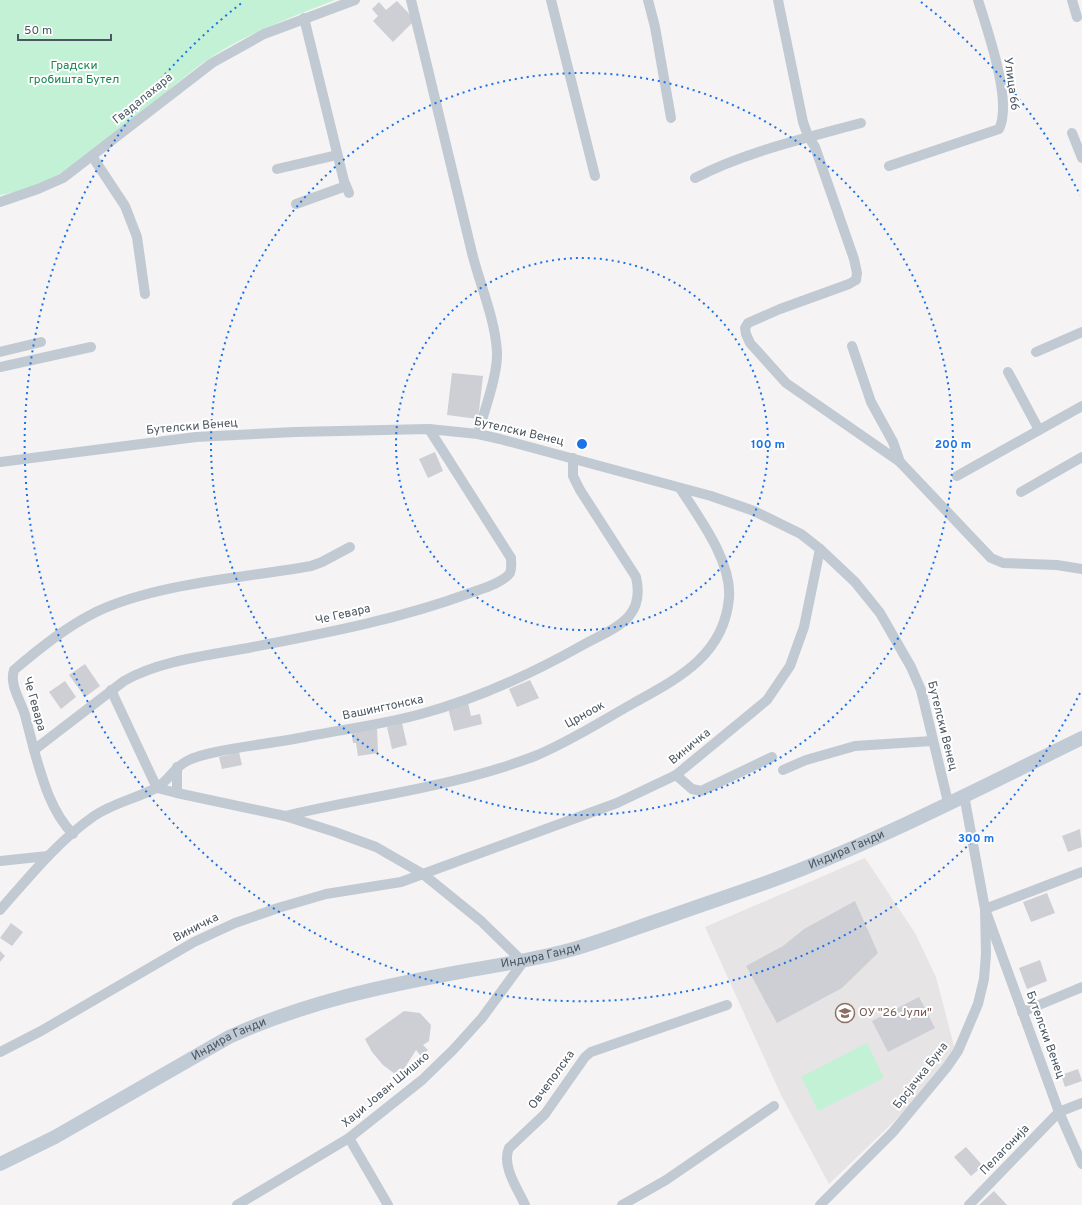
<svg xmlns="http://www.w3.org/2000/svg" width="1082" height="1205" font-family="Overpass,sans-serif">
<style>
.education{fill:#e6e4e5}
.green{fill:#c3f1d5}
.building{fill:#cdcfd5}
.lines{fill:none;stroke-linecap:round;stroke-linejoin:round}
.street{stroke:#c1cad2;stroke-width:10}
.secondary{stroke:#c1cbd6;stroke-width:14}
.ring{fill:none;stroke:#1a73e8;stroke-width:2;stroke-dasharray:2 4}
.labels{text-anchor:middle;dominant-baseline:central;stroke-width:4;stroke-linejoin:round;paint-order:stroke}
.park-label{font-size:12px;fill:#17864f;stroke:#fff}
.street-label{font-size:12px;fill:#4a5661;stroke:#fff}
.education-label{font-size:12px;fill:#785e54;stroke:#fff;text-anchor:start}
.centre{fill:#1a73e8;stroke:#fff;stroke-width:2}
.ring-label{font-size:12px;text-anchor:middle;font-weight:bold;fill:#1a73e8;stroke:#fff;stroke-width:4;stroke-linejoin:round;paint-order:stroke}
</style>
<rect width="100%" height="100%" fill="#f5f3f3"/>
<path class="education" d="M 865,858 L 915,933 L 936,977 L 955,1050 L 906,1110 L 829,1184 L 781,1095 L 705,927 Z"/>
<g class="green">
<path d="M 0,0 L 335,0 C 290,18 244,34 204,62 C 142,107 79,183 0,195 Z"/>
<path d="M 867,1043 L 884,1078 L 818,1111 L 801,1077 Z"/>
</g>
<g class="building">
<path d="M 397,1 L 415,20 L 393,42 L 373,21 L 378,16 L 372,9 L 379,2 L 386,10 Z"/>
<path d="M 452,373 L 483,376 L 478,419 L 447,415 Z"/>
<path d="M 435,452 L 443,471 L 428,478 L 419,459 Z"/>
<path d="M 85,664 L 100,686 L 85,697 L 69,675 Z"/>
<path d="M 530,680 L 539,698 L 517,707 L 509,689 Z"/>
<path d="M 65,681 L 76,697 L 61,709 L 49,692 Z"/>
<path d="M 468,703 L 471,716 L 480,714 L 482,724 L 454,731 L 448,708 Z"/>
<path d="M 402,723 L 407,745 L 392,749 L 387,727 Z"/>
<path d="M 377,727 L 378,753 L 358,756 L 356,743 L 353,743 L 351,730 Z"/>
<path d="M 239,752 L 242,765 L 222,769 L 219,757 Z"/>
<path d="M 1080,829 L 1082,847 L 1068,852 L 1062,836 Z"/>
<path d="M 1047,893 L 1055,913 L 1031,922 L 1023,902 Z"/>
<path d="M 855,901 L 878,953 L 842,988 L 777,1023 L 746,966 L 783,946 L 804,929 Z"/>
<path d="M 11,923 L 23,932 L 12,946 L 0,938 Z"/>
<path d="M 0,951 L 5,956 L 0,962 Z"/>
<path d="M 1040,960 L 1047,981 L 1027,989 L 1019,968 Z"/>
<path d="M 919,997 L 935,1028 L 888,1052 L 872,1021 Z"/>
<path d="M 404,1011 L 420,1013 L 431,1025 L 429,1041 L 423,1045 L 428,1050 L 421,1056 L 416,1050 L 399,1077 L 383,1065 L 372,1052 L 365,1039 Z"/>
<path d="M 1078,1069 L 1082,1081 L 1065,1087 L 1061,1075 Z"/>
<path d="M 966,1147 L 983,1166 L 971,1176 L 954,1157 Z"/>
<path d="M 994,1191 L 1007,1205 L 979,1205 Z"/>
</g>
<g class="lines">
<g class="street">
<path d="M 411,0 C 432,84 451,168 472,253 C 480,285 495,318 497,352 C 498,375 484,411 478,434"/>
<path d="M 551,0 L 595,176"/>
<path d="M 648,0 L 655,27 L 671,118"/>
<path d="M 778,0 L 803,122 L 808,136 L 815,147 L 854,259 L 857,273 L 856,280 L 849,284 L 780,309 L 748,323 L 745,328 L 746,334 L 750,343 L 786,383 L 900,462 L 991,558 L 1003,563 L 1057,565 L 1082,569"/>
<path d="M 1072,0 L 1077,17"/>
<path d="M 304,18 L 344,181 L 349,193"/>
<path d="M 1072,133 L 1082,158"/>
<path d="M 92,156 L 125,206 L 137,237 L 145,294"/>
<path d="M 889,166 L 999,129 C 1013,102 987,29 978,0"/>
<path d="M 277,169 L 337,155"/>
<path d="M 695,178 C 745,152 806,138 861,123"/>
<path d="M 0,202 L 38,189 L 63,178 L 212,63 L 264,34 L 355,0"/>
<path d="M 296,204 L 346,186"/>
<path d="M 852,346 L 871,402 L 893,442 L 900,462"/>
<path d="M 0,352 L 41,342"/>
<path d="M 1036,352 L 1082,332"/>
<path d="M 0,367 L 91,347"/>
<path d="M 1008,372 L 1039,430"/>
<path d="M 0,462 L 196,437 L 295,432 L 429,429 L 478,434 L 500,439 L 711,496 L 754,511 L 801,534 L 820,549 L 855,582 L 880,613 L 911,667 L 921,690 L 948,802"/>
<path d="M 957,476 L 1082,406"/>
<path d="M 1021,492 L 1082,457"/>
<path d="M 111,690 L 157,788"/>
<path d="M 34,750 C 31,738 28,727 25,715 C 21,701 9,685 14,670 C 40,648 66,627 96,612 C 157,583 244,578 311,566 L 322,562 L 350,547"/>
<path d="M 783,770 L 806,760 L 855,746 L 932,741"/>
<path d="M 676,775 L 692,789 L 701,791 L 772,757"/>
<path d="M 157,788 L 177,793 L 285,816 L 335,832 L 376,847 L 423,874 L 481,921 L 523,962 L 482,1018 L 453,1050 L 422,1080 L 349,1138 L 237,1205"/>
<path d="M 177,793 L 177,767"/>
<path d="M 964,795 L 985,909 L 1059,1112 L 1082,1164"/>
<path d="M 285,816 C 368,796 455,787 535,756 C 569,742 600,722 632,704 C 677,679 724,656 729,598 C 732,561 699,518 680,488"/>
<path d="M 73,834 C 51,812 42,778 34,750 L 124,681 C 160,660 212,655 253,647 C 326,633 400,619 470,593 C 481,589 503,583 510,573 C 512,568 511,563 511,558 L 429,429"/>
<path d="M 0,861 L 48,856"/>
<path d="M 0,910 C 29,877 57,842 94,816 C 113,803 135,799 156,788 C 168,782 174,767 187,761 C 196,756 206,754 216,752 C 247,745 278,743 309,736 C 346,729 385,724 421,714 C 477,699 531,674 581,646 C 613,628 646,620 636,577 L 580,490 L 573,476 L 573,458"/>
<path d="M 1022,1012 L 1082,987"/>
<path d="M 0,1052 L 41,1031 L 194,942 L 235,923 L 278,908 L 326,894 L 401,882 L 617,803 L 676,775 L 767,700 L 790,666 L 804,627 L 820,549"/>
<path d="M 349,1138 L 388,1205"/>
<path d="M 525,1205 C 518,1189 501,1166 509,1148 L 545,1114 L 585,1057 L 591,1052 L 727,1005"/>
<path d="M 622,1205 L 666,1180 L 774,1106"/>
<path d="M 820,1205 L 893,1132 L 947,1067 L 958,1051 L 978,1004 L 984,979 L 986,954 L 985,909 L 1082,872"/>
<path d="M 969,1205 L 1059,1112 L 1082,1103"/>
</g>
<path class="secondary" id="s1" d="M 0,1164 L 55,1137 L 229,1037 C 306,1002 382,986 465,971 C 503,964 540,959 577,948 C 607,939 638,927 668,917 C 706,903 745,891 784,876 C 886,837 984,786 1082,738"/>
</g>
<g class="ring">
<circle cx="582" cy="444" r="186"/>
<circle cx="582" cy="444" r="371"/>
<path d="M1080 693A557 557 0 1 1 243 2M921 2A557 557 0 0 1 1080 195"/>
</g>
<defs>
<symbol id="school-ring" viewBox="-11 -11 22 22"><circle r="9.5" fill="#fff" stroke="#8d6e63" stroke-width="1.5"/><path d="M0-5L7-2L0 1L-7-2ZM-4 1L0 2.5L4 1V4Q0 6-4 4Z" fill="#8d6e63"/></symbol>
</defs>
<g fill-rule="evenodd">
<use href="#school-ring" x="834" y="1002" width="22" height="22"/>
</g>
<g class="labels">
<g class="park-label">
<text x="74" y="66">Градски<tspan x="74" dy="14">гробишта Бутел</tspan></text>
</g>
<g class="street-label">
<text transform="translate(1011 84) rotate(82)">Улица 66</text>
<text transform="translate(143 99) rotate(-39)">Гвадалахара</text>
<text transform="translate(192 427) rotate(-5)">Бутелски Венец</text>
<text transform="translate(519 432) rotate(13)">Бутелски Венец</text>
<text transform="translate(343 615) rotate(-13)">Че Гевара</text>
<text transform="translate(34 704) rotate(74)">Че Гевара</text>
<text transform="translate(383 708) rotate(-12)">Вашингтонска</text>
<text transform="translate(585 715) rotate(-29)">Црноок</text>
<text transform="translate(942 726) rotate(76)">Бутелски Венец</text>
<text transform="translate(690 747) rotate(-39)">Виничка</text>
<text stroke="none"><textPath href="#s1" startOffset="909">Индира Ганди</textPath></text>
<text transform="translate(196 928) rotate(-27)">Виничка</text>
<text stroke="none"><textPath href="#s1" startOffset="585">Индира Ганди</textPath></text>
<text transform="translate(1045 1035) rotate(70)">Бутелски Венец</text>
<text stroke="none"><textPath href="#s1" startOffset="261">Индира Ганди</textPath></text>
<text transform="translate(921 1076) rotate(-52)">Брсјачка Буна</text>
<text transform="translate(552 1080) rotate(-54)">Овчеполска</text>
<text transform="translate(386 1090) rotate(-40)">Хаџи Јован Шишко</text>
<text transform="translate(1005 1150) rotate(-46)">Пелагонија</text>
</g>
<g class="education-label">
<text x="859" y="1013">ОУ "26 Јули"</text>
</g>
</g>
<circle cx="582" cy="444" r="6" class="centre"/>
<g class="ring-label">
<text x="768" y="448">100 m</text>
<text x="953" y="448">200 m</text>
<text x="976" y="842">300 m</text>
</g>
<path d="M18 34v6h93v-6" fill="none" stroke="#4a5661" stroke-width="2"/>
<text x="24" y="34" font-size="12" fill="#4a5661" stroke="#ffffff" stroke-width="3" paint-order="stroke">50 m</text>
</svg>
